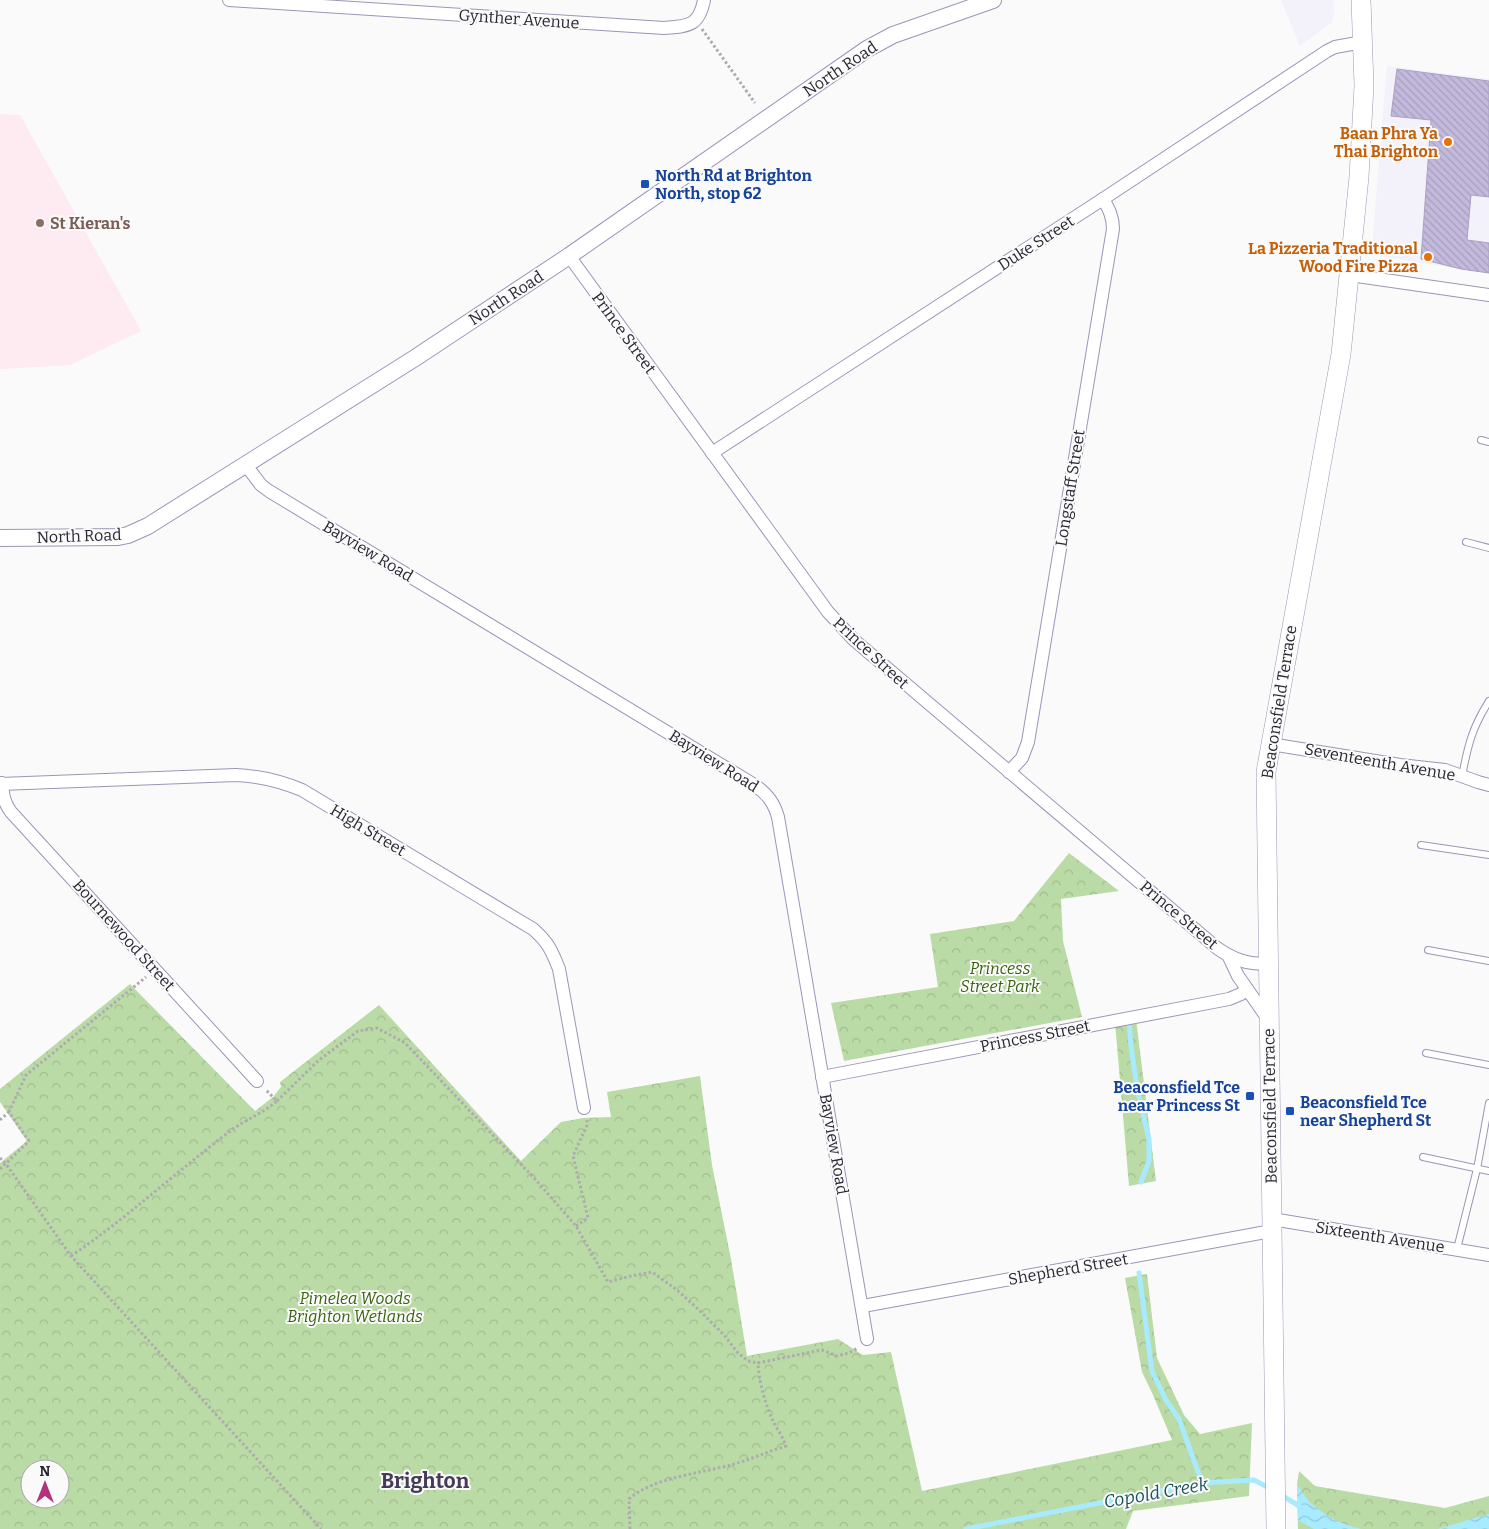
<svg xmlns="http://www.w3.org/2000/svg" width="1489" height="1529" font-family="Bitter,serif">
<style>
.built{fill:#f3f1fa}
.education{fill:#feeaf1}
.forest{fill:url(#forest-crowns);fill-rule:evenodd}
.water{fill:url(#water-waves)}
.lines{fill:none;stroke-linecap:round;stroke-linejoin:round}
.stream{stroke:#a8ebff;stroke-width:5}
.building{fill:url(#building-back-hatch);stroke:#aaa0c2}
.service-casing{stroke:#9e94b6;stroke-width:8}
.minor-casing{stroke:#9e94b6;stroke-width:14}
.tertiary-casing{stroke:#9e94b6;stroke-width:18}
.secondary-casing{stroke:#9e94b6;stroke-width:20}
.path{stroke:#adabb0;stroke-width:3;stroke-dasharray:2.5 2.5;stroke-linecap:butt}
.service{stroke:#fff;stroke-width:6}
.minor{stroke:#fff;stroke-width:12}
.tertiary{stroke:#fff;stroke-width:16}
.secondary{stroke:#fff;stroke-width:19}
.food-dot{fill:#e8710a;stroke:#fafafa;stroke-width:2}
.transit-dot{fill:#1a4fb4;stroke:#fafafa;stroke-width:2}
.education-dot{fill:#8d6e63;stroke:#fafafa;stroke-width:2}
.labels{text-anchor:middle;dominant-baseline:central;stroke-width:4;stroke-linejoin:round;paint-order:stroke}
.street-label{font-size:16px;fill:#2a2633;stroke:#fafafa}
.food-label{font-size:16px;font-weight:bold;fill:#c56008;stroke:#fafafa;text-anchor:end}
.transit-label{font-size:16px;font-weight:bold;fill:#164399;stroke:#fafafa;text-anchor:start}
.education-label{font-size:16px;font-weight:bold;fill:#785e54;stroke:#fafafa;text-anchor:start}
.park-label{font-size:16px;font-style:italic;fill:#39630e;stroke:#fafafa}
.water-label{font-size:18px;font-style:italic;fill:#1b505e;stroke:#fafafa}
.district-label{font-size:21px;font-weight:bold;fill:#453c59;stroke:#fafafa}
</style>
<defs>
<pattern id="forest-crowns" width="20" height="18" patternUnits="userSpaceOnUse" patternTransform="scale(1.25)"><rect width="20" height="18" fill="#bbdba6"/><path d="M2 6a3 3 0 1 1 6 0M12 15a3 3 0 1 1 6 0" fill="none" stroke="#a1bc8f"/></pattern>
<pattern id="water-waves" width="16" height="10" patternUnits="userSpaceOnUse" patternTransform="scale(1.25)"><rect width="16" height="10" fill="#a8ebff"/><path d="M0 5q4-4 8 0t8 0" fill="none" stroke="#91c9db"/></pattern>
<pattern id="building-back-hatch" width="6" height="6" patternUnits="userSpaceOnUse" patternTransform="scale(1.25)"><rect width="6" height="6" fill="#c3b9dc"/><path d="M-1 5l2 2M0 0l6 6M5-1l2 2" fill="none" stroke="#a89fbd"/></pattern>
</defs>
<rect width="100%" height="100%" fill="#fafafa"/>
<g class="built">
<path d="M 1281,0 L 1333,0 L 1334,14 L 1332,22 L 1300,46 Z"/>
<path d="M 1387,66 L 1489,79 L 1489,273 L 1378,256 L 1372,246 Z"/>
</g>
<path class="education" d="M 0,114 L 20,115 L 141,331 L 70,365 L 0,369 Z"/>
<g class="forest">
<path d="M 1069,853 L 1119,891 L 1061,899 L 1063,941 L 1082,1017 L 844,1061 L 831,1003 L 938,987 L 930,934 L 1014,921 Z"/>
<path d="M 130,984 L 255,1111 L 273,1097 L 281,1087 L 280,1082 L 379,1005 L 521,1161 L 561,1122 L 583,1118 L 611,1117 L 607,1092 L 700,1076 L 712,1165 L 731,1259 L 747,1356 L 838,1339 L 863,1355 L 891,1352 L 922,1491 L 1172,1440 L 1153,1395 L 1142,1372 L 1125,1278 L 1147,1274 L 1157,1358 L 1184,1415 L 1200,1434 L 1252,1423 L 1249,1496 L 1133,1511 L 1126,1529 L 0,1529 L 0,1163 L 27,1141 L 0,1102 L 0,1089 ZM 30,1469 L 60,1469 L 60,1499 L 30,1499 Z"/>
<path d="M 1136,1019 L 1156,1181 L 1129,1186 L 1115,1022 Z"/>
<path d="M 1299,1471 L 1315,1486 L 1445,1508 L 1489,1496 L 1489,1529 L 1298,1529 L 1297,1485 Z"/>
</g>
<g class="water">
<path d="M 1297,1485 C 1302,1491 1306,1499 1312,1504 C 1325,1516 1343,1525 1361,1529 L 1314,1529 L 1298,1520 Z"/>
<path d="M 1489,1514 L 1489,1529 L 1438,1529 Z"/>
</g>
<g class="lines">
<g class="stream">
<path d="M 1129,1022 L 1131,1046 L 1137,1088 L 1149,1139 L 1149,1161 L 1141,1182"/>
<path d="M 1139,1273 L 1152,1371 L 1166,1400 L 1179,1419 L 1202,1483"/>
<path d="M 1281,1495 L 1301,1507"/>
<path d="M 966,1529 L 1202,1483 L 1254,1480 L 1271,1489"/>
</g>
</g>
<path class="building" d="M 1397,69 L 1489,81 L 1489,197 L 1471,195 L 1467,240 L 1489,243 L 1489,273 L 1461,269 L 1421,259 L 1431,120 L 1391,116 Z"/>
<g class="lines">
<defs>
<g id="service">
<path d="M 1481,440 L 1489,442"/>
<path d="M 1466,542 L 1489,548"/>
<path d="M 1462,776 C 1468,745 1472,728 1489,701"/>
<path d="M 1421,845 L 1489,855"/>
<path d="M 1428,950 L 1489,961"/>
<path d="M 1426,1053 L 1489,1065"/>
<path d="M 1423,1157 L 1489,1171"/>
<path d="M 1457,1249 L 1477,1169 L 1489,1103"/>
</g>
<g id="minor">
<path d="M 229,0 L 664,28 C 689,26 699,26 704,0"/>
<path d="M 569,256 L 828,612 L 854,640 L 1217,948 C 1234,960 1247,964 1268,964"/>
<path d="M 1350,275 L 1489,295"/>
<path d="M 712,453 L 1103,199 L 1327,51 L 1335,47 L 1363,42"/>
<path d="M 245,464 L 261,485 L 269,491 L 756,786 C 768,795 774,803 778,817 L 867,1339"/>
<path d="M 1270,744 L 1400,765 L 1445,770 L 1478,782 L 1489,785"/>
<path d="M 1009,772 L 1022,758 L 1028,742 L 1113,229 C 1113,217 1109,209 1103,199"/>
<path d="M 2,783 C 3,795 4,803 11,812 L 257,1081"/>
<path d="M 0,784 L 236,775 C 260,776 280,781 302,790 L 533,929 C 548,942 552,951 559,969 L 584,1108"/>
<path d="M 1229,957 L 1238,976 L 1268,1019"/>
<path d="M 822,1077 L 1229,999 L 1241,994 L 1247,989"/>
<path d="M 1272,1219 L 1489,1255"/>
<path d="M 863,1306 L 1272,1231"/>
</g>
<path id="tertiary" d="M 0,538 L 118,537 L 128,535 L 148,526 L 415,358 L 569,256 L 867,49 L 893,35 L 993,0"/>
<path id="secondary" d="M 1276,1529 L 1266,772 L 1341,354 L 1359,177 L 1364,86 L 1361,0"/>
</defs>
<use href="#service" class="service-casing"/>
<use href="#minor" class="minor-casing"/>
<use href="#tertiary" class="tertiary-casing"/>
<use href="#secondary" class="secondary-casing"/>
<g class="path">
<path d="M 702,29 L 755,103"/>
<path d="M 277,1101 L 319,1060 L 358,1031 L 377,1028 L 405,1043 L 535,1179 L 576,1226 L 608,1282 L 631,1276 L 652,1272 L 677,1290 L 699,1310 L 725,1336 L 737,1352 L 748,1361 L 758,1363"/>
<path d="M 0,1120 L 9,1112"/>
<path d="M 0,1158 L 6,1164 L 71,1256 L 321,1529"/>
<path d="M 0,1169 L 29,1141 L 9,1112 L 26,1075 L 146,977"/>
<path d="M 576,1226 L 588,1218 L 573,1156 L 587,1125 L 587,1120"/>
<path d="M 71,1256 C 127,1218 176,1172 229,1132 C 244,1120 262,1114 277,1101 L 266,1090"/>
<path d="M 630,1529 L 629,1499 C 652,1478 701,1473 731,1465 C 749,1460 767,1452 786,1446 C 783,1437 777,1429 773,1421 C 765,1403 759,1383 758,1363 L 822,1350 L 837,1356 L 849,1353 L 858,1348"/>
</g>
<use href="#service" class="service"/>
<use href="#minor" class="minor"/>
<use href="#tertiary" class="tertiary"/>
<use href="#secondary" class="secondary"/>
</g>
<g class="food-dot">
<circle cx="1448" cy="142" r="5"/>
<circle cx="1428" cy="257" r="5"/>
</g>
<g class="transit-dot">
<rect x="640" y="179" width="10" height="10" rx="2.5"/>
<rect x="1245" y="1091" width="10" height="10" rx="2.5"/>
<rect x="1285" y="1106" width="10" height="10" rx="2.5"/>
</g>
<circle class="education-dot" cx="40" cy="223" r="5"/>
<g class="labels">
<g class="street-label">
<text transform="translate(519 19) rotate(4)">Gynther Avenue</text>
<text transform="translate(840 69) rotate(-34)">North Road</text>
<text transform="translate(1036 243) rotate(-33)">Duke Street</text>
<text transform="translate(506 298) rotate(-33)">North Road</text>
<text transform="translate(624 333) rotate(54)">Prince Street</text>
<text transform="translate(1070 488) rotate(-81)">Longstaff Street</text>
<text transform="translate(79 536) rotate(-2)">North Road</text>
<text transform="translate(368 551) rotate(31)">Bayview Road</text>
<text transform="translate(871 653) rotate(43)">Prince Street</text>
<text transform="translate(1279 702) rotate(-81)">Beaconsfield Terrace</text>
<text transform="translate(714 761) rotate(32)">Bayview Road</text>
<text transform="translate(1380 762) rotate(10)">Seventeenth Avenue</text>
<text transform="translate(368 830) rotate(31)">High Street</text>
<text transform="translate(1179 915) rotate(40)">Prince Street</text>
<text transform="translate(124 935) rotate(48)">Bournewood Street</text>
<text transform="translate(1035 1036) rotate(-11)">Princess Street</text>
<text transform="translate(1270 1106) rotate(-91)">Beaconsfield Terrace</text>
<text transform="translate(834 1144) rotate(80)">Bayview Road</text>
<text transform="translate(1380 1237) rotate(9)">Sixteenth Avenue</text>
<text transform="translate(1068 1269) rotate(-10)">Shepherd Street</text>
</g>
<g class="food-label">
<text x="1438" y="133">Baan Phra Ya<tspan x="1438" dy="18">Thai Brighton</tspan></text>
<text x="1418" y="248">La Pizzeria Traditional<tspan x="1418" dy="18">Wood Fire Pizza</tspan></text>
</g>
<g class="transit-label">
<text x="655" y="175">North Rd at Brighton<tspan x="655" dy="18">North, stop 62</tspan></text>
<text x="1240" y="1087" text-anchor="end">Beaconsfield Tce<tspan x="1240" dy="18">near Princess St</tspan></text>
<text x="1300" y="1102">Beaconsfield Tce<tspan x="1300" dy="18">near Shepherd St</tspan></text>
</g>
<g class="education-label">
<text x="50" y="223">St Kieran's</text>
</g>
<g class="park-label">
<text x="1000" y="968">Princess<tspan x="1000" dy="18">Street Park</tspan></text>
<text x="355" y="1298">Pimelea Woods<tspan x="355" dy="18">Brighton Wetlands</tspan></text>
</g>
<g class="water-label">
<text transform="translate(1156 1493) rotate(-10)">Copold Creek</text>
</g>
<g class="district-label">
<text x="425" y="1481">Brighton</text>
</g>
</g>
<g transform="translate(45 1484)"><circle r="24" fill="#fafafa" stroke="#a7a5aa"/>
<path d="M0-4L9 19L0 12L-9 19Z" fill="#b53179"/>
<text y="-8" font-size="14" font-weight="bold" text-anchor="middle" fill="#2a2633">N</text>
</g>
</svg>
